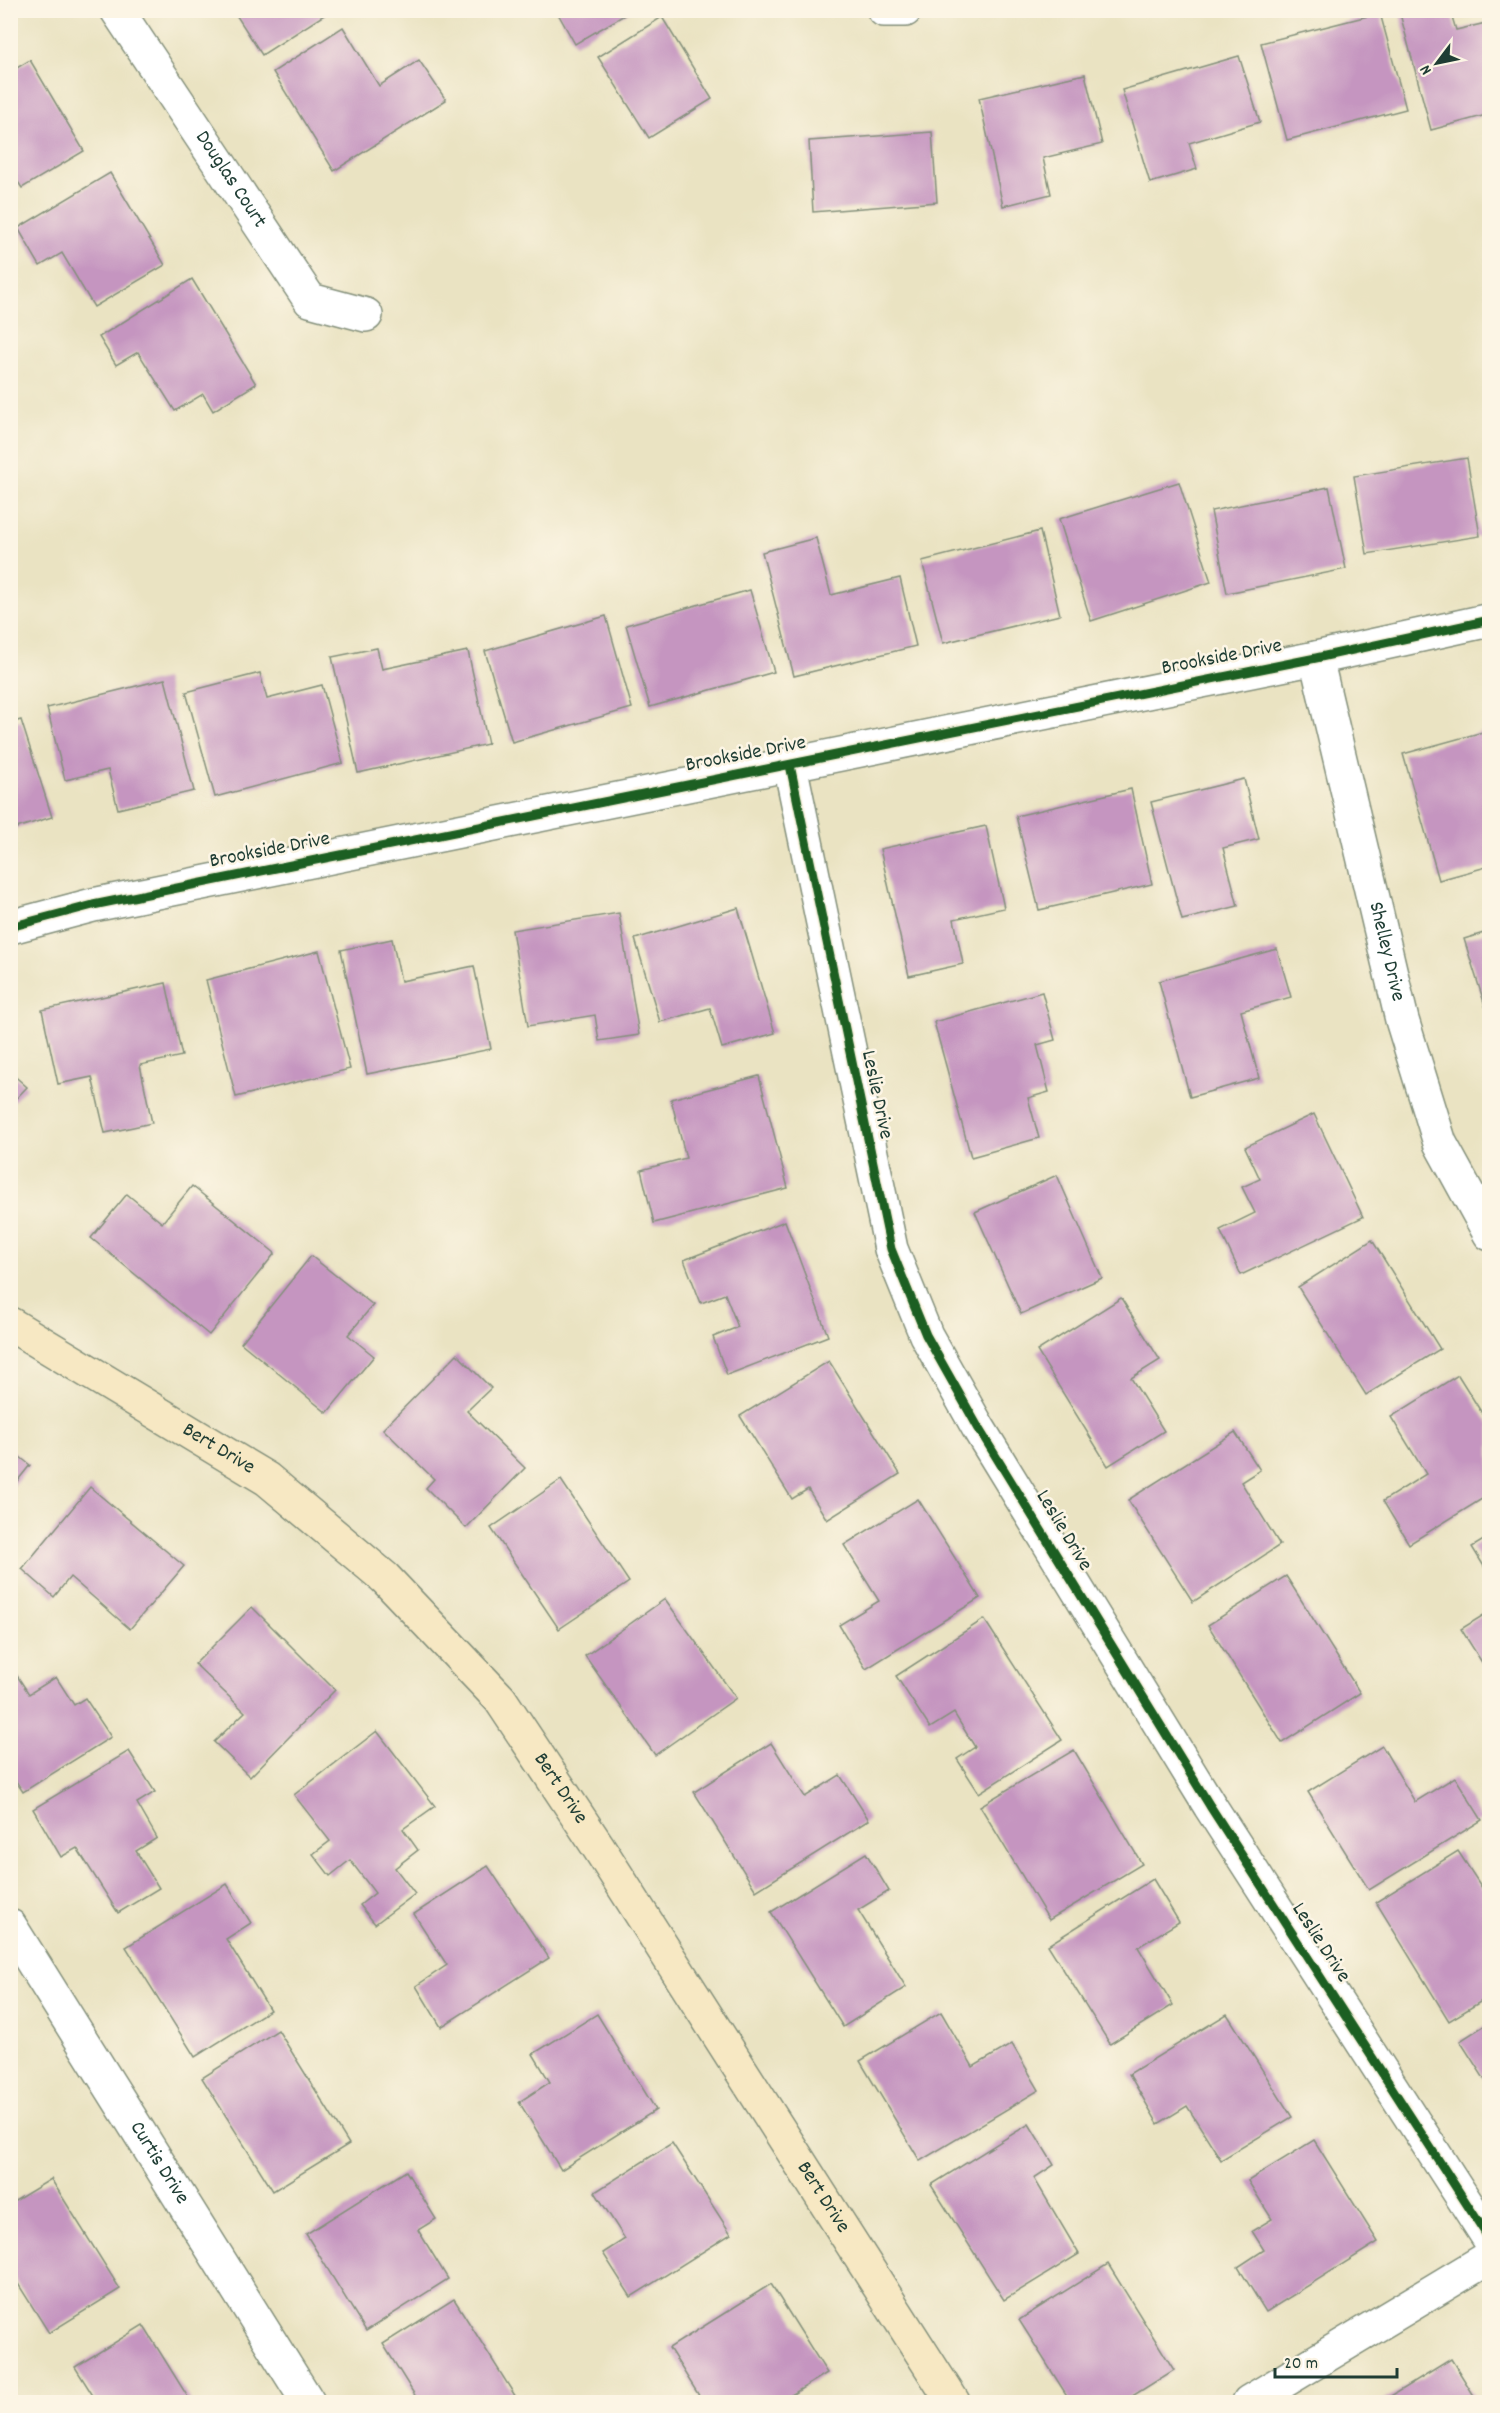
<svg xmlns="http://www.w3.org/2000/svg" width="1500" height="2413" font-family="Dekko,sans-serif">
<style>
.building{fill:#c595c0}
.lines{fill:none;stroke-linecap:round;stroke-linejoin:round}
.street-casing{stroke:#84907b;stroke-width:36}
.secondary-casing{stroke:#84907b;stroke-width:36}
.street{stroke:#fff;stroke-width:33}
.secondary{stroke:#f7e8c3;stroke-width:33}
.cycleway-casing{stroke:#fcf5e5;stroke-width:13}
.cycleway{stroke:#1b5e20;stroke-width:9}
.labels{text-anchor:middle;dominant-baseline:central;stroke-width:5;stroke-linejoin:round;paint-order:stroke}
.street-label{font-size:21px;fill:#1f3d34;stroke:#fcf5e5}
</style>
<rect width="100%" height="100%" fill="#fcf5e5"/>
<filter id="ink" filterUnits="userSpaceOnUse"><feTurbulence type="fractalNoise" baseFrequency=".0167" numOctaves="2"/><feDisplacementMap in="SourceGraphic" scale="12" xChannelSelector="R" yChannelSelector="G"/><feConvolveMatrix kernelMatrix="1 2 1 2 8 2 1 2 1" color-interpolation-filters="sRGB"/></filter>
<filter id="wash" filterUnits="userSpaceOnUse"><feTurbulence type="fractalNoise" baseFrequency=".008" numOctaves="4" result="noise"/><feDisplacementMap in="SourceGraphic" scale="24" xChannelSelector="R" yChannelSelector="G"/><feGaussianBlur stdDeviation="1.35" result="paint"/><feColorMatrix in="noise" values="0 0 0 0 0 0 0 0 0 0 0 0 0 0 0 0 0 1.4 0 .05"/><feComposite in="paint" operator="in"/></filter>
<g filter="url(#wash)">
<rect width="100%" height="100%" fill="#eae3c2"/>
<g id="blocks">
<g class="building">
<path d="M 233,10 L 332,10 L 262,55 Z"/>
<path d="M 556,10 L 633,10 L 575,44 Z"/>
<path d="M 1399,10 L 1450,10 L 1456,30 L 1490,22 L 1490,114 L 1431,130 Z"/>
<path d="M 1380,13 L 1406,109 L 1287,140 L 1261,43 Z"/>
<path d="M 662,17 L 712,99 L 649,138 L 598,57 Z"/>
<path d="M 343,27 L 379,86 L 419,60 L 446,100 L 334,171 L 273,72 Z"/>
<path d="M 1239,56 L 1260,122 L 1189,143 L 1197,169 L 1150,183 L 1122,90 Z"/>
<path d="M 30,60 L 84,151 L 22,188 L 10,170 L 10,72 Z"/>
<path d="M 1085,74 L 1102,144 L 1043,158 L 1051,194 L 1003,206 L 979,98 Z"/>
<path d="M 932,132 L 937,202 L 813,212 L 809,141 Z"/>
<path d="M 110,173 L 165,265 L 94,307 L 62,253 L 40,266 L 18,228 Z"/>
<path d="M 192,279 L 256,384 L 213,411 L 203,394 L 175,411 L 138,352 L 116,365 L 99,337 Z"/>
<path d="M 1467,458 L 1480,536 L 1367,554 L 1354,476 Z"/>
<path d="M 1179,482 L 1211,582 L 1091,621 L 1059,519 Z"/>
<path d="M 1329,487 L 1346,569 L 1227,593 L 1211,511 Z"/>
<path d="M 1040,531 L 1060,615 L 943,643 L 922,561 Z"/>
<path d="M 816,538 L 831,595 L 900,578 L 916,646 L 794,676 L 762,552 Z"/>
<path d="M 750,590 L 774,672 L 650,707 L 626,625 Z"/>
<path d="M 606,616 L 632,708 L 512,742 L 485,651 Z"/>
<path d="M 377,648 L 382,669 L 468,651 L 488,744 L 358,773 L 332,657 Z"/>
<path d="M 260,673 L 267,699 L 322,685 L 343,763 L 215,797 L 186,692 Z"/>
<path d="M 165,679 L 194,791 L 118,809 L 108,770 L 65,780 L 47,708 Z"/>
<path d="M 21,720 L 52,817 L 10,830 L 10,723 Z"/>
<path d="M 1490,730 L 1490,866 L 1439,880 L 1403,754 Z"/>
<path d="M 1244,779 L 1259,839 L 1223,848 L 1238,906 L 1182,920 L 1151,802 Z"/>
<path d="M 1131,789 L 1152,884 L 1039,910 L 1016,816 Z"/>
<path d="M 986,826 L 1004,908 L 954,919 L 963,964 L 909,976 L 880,849 Z"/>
<path d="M 738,908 L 775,1033 L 722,1048 L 710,1008 L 660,1022 L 635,939 Z"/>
<path d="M 619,913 L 639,1035 L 599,1041 L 595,1015 L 528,1026 L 512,930 Z"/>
<path d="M 1490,931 L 1490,1018 L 1489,1018 L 1464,939 Z"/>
<path d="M 392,939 L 401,981 L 474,966 L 491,1049 L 367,1074 L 341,950 Z"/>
<path d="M 1277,949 L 1291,997 L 1241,1011 L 1259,1078 L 1190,1097 L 1159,981 Z"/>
<path d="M 319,951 L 350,1069 L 236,1097 L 206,980 Z"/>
<path d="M 166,983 L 182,1056 L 140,1065 L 152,1123 L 105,1133 L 92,1077 L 58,1084 L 42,1010 Z"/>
<path d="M 1042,992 L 1055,1040 L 1037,1045 L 1049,1092 L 1028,1098 L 1039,1138 L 971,1157 L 934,1022 Z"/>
<path d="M 10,1072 L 27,1087 L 10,1105 Z"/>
<path d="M 759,1076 L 788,1188 L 654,1223 L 641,1170 L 686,1158 L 671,1099 Z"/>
<path d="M 1314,1114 L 1363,1217 L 1241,1275 L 1220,1230 L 1255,1213 L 1242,1187 L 1260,1179 L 1245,1147 Z"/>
<path d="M 1057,1175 L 1102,1278 L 1021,1314 L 975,1212 Z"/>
<path d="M 192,1186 L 275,1253 L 209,1335 L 91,1238 L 127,1194 L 162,1223 Z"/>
<path d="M 785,1221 L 828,1336 L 727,1375 L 713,1337 L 738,1327 L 725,1294 L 701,1303 L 684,1260 Z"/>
<path d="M 1372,1240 L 1440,1349 L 1366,1395 L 1298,1287 Z"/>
<path d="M 311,1256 L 373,1305 L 348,1335 L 374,1356 L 327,1413 L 241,1343 Z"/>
<path d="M 1121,1298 L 1160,1360 L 1131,1378 L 1164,1431 L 1108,1466 L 1037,1351 Z"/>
<path d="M 457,1354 L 491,1388 L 467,1411 L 525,1468 L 466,1528 L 426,1488 L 434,1479 L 383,1429 Z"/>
<path d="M 829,1361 L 900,1474 L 827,1520 L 808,1489 L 792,1499 L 740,1416 Z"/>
<path d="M 1458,1375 L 1490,1426 L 1490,1494 L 1409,1544 L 1383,1501 L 1426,1474 L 1391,1417 Z"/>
<path d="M 1235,1432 L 1260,1470 L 1241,1482 L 1280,1545 L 1193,1602 L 1128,1500 Z"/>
<path d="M 10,1449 L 30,1465 L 10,1490 Z"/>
<path d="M 561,1480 L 629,1582 L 559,1629 L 491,1528 Z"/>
<path d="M 90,1487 L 184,1566 L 130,1629 L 70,1577 L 54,1597 L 22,1569 Z"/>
<path d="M 918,1499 L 980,1598 L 866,1669 L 839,1625 L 879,1601 L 844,1545 Z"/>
<path d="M 1490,1536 L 1490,1576 L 1472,1547 Z"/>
<path d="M 1286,1576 L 1360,1693 L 1282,1743 L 1208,1625 Z"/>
<path d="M 665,1599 L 736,1698 L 655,1755 L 585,1656 Z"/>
<path d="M 252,1607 L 335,1690 L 250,1777 L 214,1742 L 245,1712 L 195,1664 Z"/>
<path d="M 1490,1611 L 1490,1670 L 1488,1672 L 1461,1629 Z"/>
<path d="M 984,1619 L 1062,1740 L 979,1793 L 957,1759 L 975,1747 L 954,1713 L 930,1728 L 896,1676 Z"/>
<path d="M 10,1665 L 29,1694 L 56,1677 L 74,1705 L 85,1698 L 111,1737 L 23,1792 L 10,1772 Z"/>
<path d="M 377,1731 L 435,1806 L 403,1829 L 418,1850 L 395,1868 L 415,1894 L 375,1924 L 360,1905 L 375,1893 L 350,1860 L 330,1876 L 313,1854 L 330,1841 L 294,1795 Z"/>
<path d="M 771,1743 L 805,1797 L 840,1775 L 869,1820 L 756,1891 L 694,1792 Z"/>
<path d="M 1382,1746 L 1415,1802 L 1455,1777 L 1482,1820 L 1369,1890 L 1308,1792 Z"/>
<path d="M 1074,1750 L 1142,1864 L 1049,1920 L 980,1806 Z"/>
<path d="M 129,1751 L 155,1792 L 137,1803 L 157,1838 L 136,1851 L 159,1888 L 118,1913 L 77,1848 L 61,1857 L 33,1809 Z"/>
<path d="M 1458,1851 L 1490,1900 L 1490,1996 L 1449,2021 L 1376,1902 Z"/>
<path d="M 866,1853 L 889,1891 L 858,1910 L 906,1987 L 843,2027 L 771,1912 Z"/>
<path d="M 488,1866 L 549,1958 L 441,2027 L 416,1986 L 447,1965 L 414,1914 Z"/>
<path d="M 1153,1879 L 1179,1922 L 1138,1947 L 1173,2005 L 1110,2044 L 1048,1945 Z"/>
<path d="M 227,1884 L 251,1923 L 226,1939 L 270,2010 L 195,2057 L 126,1947 Z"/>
<path d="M 941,2012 L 973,2067 L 1012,2044 L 1039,2090 L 920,2161 L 860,2061 Z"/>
<path d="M 597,2014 L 656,2110 L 561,2170 L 519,2102 L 550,2082 L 533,2054 Z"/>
<path d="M 1227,2014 L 1292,2117 L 1221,2160 L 1187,2106 L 1158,2124 L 1129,2074 Z"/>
<path d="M 1490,2022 L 1490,2088 L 1460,2041 Z"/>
<path d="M 278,2030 L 349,2144 L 273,2191 L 202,2078 Z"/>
<path d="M 1029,2124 L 1054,2165 L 1034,2178 L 1079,2254 L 1004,2300 L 931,2185 Z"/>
<path d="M 1314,2140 L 1378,2242 L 1266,2312 L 1238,2267 L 1264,2250 L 1252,2231 L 1272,2219 L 1248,2181 Z"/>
<path d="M 672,2143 L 731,2234 L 631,2297 L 603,2253 L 625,2239 L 595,2192 Z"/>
<path d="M 406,2171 L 436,2219 L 418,2230 L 448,2279 L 366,2331 L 306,2234 Z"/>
<path d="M 51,2179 L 120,2289 L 49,2333 L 10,2271 L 10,2204 Z"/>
<path d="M 1108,2264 L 1174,2370 L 1123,2402 L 1071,2402 L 1019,2320 Z"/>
<path d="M 771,2284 L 827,2373 L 780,2402 L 703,2402 L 669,2348 Z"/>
<path d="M 454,2299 L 519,2402 L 419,2402 L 383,2344 Z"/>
<path d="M 143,2325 L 191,2402 L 97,2402 L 75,2367 Z"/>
<path d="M 1451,2359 L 1478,2402 L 1381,2402 Z"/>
</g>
</g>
</g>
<g filter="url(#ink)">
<use href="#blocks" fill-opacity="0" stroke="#84907b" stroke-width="1.5"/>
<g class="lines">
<defs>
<g id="street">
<path id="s1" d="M 117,10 L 310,300 L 366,315"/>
<path d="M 884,10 L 905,10"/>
<path id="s2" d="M 1316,658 L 1402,1020 L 1440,1143 L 1490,1234"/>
<path d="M 790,765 L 891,1249 L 926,1335 L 979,1429 L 1210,1806 L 1490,2240"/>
<path d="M 10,927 L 93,905 L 1316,658 L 1490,620"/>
<path id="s3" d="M 10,1926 L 308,2402"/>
<path d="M 1249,2402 L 1490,2257"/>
</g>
<g id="secondary">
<path id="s4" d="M 10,1324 L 267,1479 L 385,1578 L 500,1699 L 599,1848 L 953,2402"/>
</g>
</defs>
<use href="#street" class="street-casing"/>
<use href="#secondary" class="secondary-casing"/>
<use href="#street" class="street"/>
<use href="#secondary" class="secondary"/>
<defs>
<g id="cycleway">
<path d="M 790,765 L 891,1249 L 926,1335 L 979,1429 L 1210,1806 L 1490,2240"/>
<path d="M 10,927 L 93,905 L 1316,658 L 1490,620"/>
</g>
</defs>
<use href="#cycleway" class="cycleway-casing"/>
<use href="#cycleway" class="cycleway"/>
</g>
</g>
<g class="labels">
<g class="street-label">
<text stroke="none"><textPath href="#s1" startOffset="204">Douglas Court</textPath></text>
<text transform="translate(1222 658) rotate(-11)">Brookside Drive</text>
<text transform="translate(746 755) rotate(-11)">Brookside Drive</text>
<text transform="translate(270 851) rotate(-11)">Brookside Drive</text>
<text stroke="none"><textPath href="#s2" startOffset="302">Shelley Drive</textPath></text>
<text transform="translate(876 1095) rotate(78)">Leslie Drive</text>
<text stroke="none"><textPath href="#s4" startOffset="243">Bert Drive</textPath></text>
<text transform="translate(1063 1531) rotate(59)">Leslie Drive</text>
<text stroke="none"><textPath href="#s4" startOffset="729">Bert Drive</textPath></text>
<text transform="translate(1320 1943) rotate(57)">Leslie Drive</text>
<text stroke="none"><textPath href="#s3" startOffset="280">Curtis Drive</textPath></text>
<text stroke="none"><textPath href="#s4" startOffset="1215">Bert Drive</textPath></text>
</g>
</g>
<rect width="1500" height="2413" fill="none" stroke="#fcf5e5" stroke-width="36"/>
<g transform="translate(1437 63) rotate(238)" stroke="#fcf5e5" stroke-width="4.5" paint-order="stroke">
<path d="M0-4.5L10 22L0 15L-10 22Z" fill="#1f3d34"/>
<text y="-9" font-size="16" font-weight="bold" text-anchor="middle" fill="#1f3d34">N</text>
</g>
<path d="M1275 2368v9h122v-9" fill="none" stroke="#1f3d34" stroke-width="3"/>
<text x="1284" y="2368" font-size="18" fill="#1f3d34" stroke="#fcf5e5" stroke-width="4.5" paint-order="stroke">20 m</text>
</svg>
